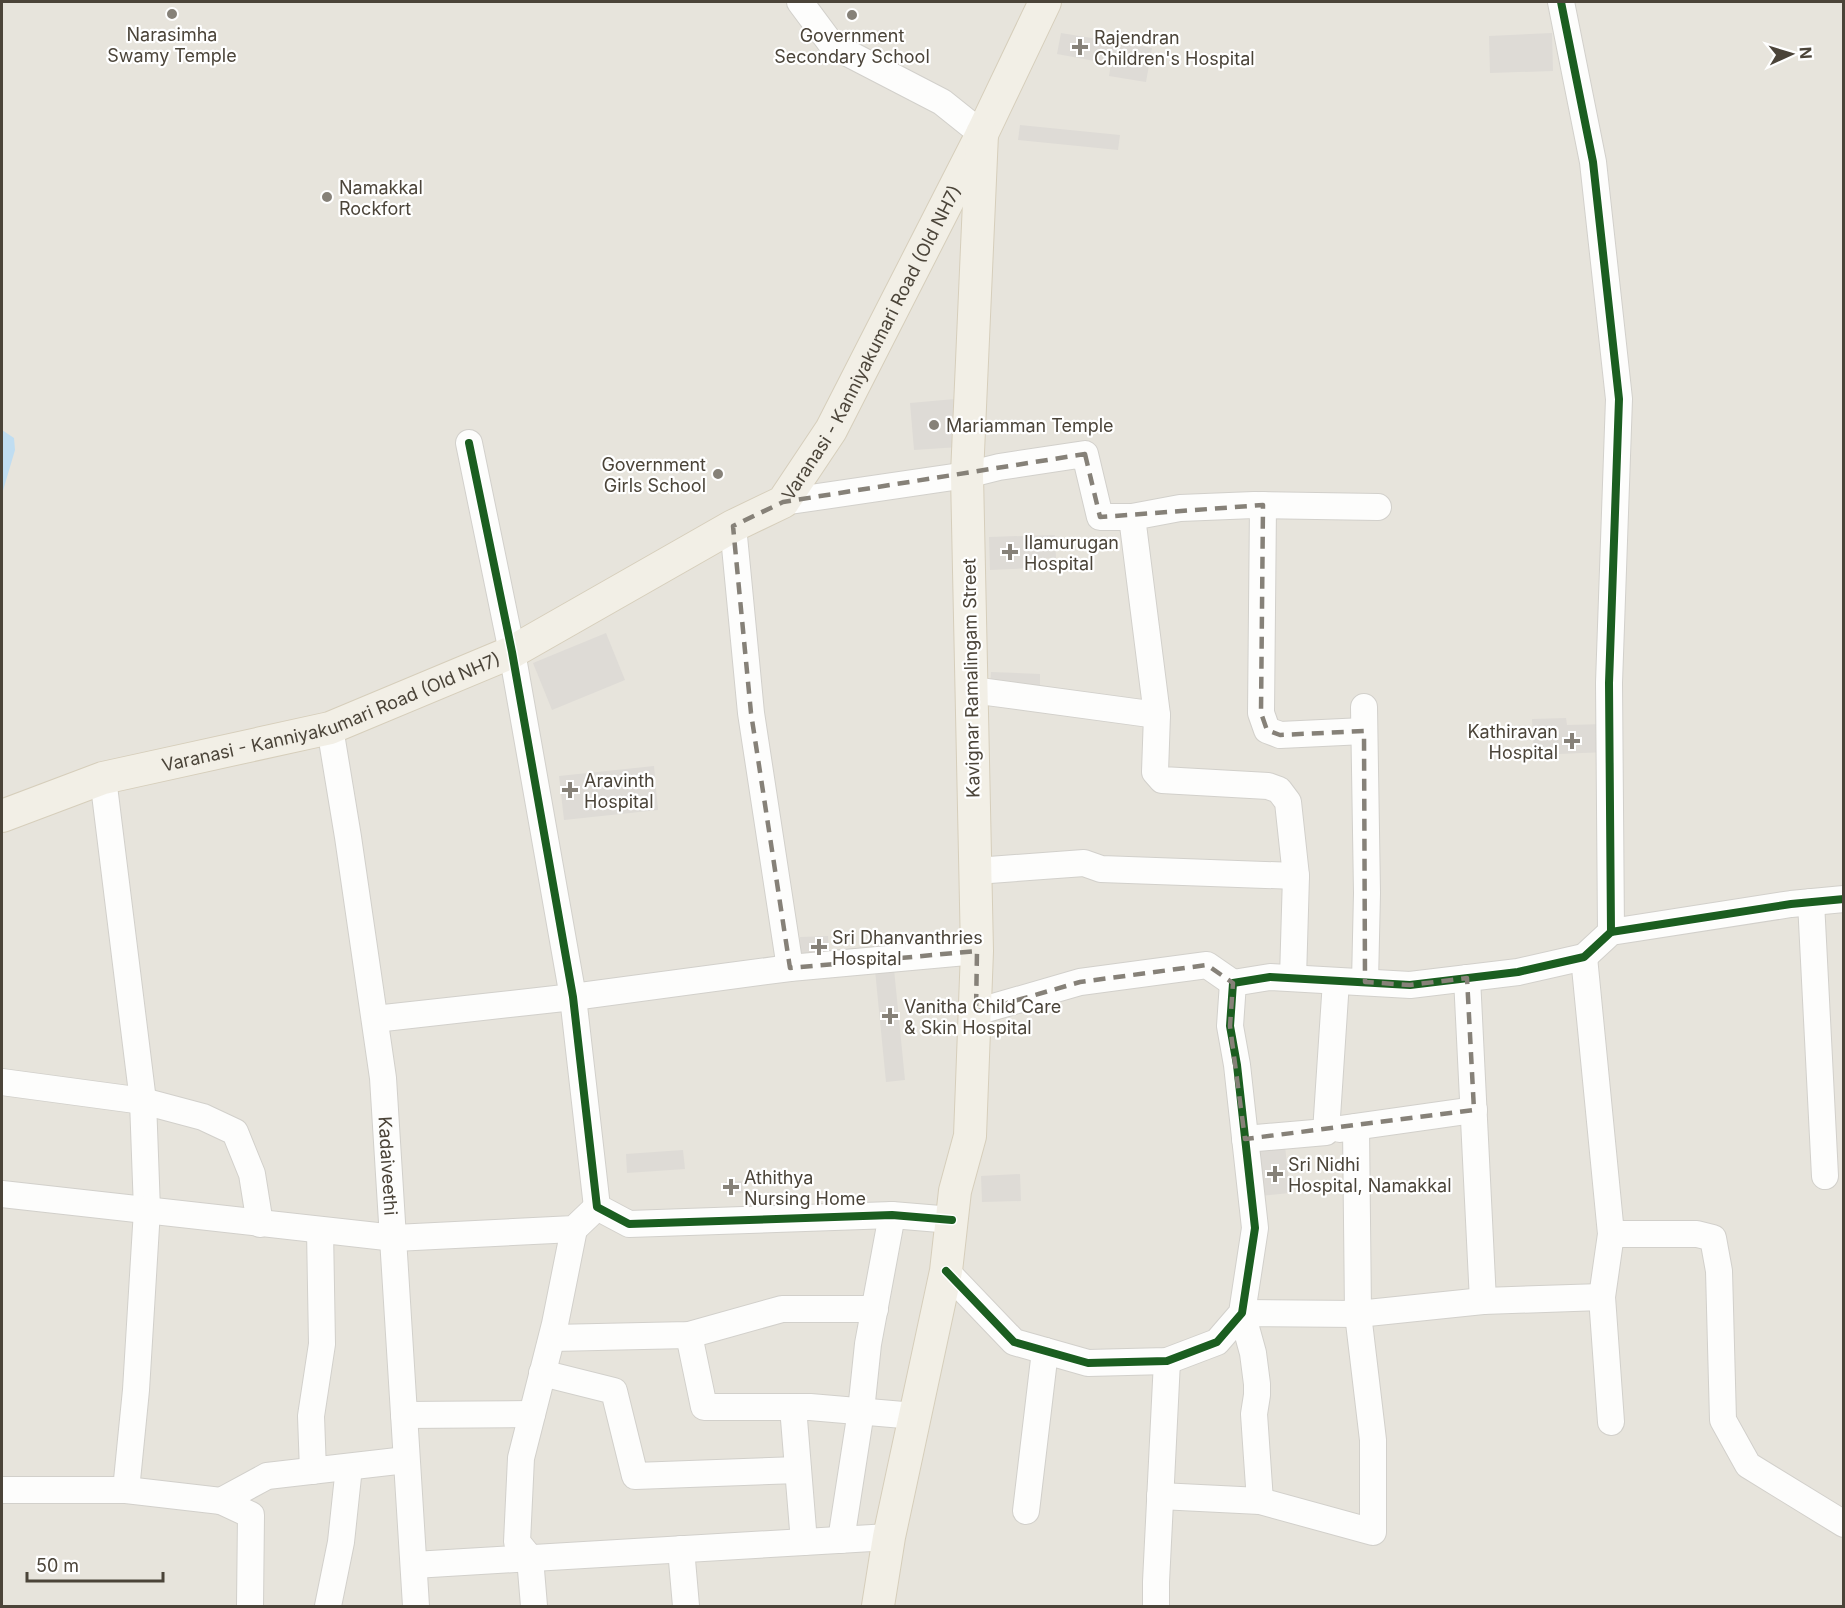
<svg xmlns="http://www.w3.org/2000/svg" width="1845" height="1608" font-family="Inter,sans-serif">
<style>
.residential{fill:#e7e4dc}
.water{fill:#c0ddf1}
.building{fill:#dedbd6}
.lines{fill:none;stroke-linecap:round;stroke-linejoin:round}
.minor-casing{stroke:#d2d0cb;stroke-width:28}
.major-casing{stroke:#d6cebb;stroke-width:34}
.minor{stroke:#fdfdfc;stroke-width:26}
.major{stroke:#f2efe6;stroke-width:32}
.cycleway-casing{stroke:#fff;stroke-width:11}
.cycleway{stroke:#1b5e20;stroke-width:8}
.marked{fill:none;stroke:#868178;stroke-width:4.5;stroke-dasharray:12 8;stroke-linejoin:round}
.poi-dot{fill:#868178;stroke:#fff;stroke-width:2}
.labels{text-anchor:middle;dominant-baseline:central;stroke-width:4.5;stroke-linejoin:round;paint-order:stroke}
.poi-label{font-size:18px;fill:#4b4439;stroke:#fff;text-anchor:start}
.street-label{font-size:18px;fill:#4b4439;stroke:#fff}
</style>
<rect width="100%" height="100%" fill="#f4f2ee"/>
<rect class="residential" x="2" y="2" width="1841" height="1604"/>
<path class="water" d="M 2,430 L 14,438 L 15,450 L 2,494 Z"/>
<g class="building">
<path d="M 1061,33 L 1152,48 L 1146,82 L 1109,76 L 1111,64 L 1057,54 Z"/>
<path d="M 1552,33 L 1553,71 L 1490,73 L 1489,36 Z"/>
<path d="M 1020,125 L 1120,135 L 1118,150 L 1018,140 Z"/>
<path d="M 955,399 L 959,447 L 914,450 L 910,403 Z"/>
<path d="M 1055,535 L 1056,558 L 1030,559 L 1031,568 L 990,570 L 989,537 Z"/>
<path d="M 606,633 L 625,680 L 552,710 L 533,663 Z"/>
<path d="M 991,672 L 1040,674 L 1040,691 L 990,689 Z"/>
<path d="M 1566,718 L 1567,725 L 1606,724 L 1607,752 L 1534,755 L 1532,719 Z"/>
<path d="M 654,766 L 658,810 L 564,820 L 559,776 Z"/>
<path d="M 828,936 L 829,962 L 801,963 L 800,937 Z"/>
<path d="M 894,969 L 905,1080 L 886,1082 L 875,970 Z"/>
<path d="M 1285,1146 L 1290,1193 L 1261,1196 L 1256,1149 Z"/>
<path d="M 683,1150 L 685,1169 L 627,1173 L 626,1154 Z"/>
<path d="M 1020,1174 L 1021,1201 L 982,1202 L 981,1176 Z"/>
<path d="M 742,1181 L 743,1193 L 726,1194 L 725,1182 Z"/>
</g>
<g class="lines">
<defs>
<g id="minor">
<path d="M 800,2 L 832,45 L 942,102 L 982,134"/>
<path d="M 1561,2 L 1593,162 L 1619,399 L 1609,683 L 1611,932"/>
<path d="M 469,443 L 512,652 L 573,997 L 597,1207 L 629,1224 L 892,1215 L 952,1220"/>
<path d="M 783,502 L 967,475 L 999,467 L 1085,454 L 1100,517 L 1132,517"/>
<path d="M 1263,505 L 1261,713 L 1267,730 L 1280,735 L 1364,731"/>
<path d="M 733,526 L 751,713 L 790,968"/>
<path d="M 972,690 L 1157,715 L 1132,517 L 1180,508 L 1254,505 L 1378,507"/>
<path d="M 1364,707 L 1367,893 L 1365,982"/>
<path d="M 1157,715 L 1155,772 L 1162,780 L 1268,786 L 1279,790 L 1288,802 L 1296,876"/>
<path id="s1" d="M 330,728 L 348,837 L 383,1078 L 416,1606"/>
<path d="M 103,778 L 143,1101 L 147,1210 L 136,1390 L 126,1490"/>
<path d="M 976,871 L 1084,863 L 1101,869 L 1296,876 L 1293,978"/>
<path d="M 1811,902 L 1825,1176"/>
<path d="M 1584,957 L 1611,1234 L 1602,1297 L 1611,1422"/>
<path d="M 1467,978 L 1483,1301"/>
<path d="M 976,1012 L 1080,982 L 1207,965 L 1233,983"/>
<path d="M 375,1019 L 573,997 L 790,968 L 977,951"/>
<path d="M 2,1082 L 143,1101 L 203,1117 L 235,1132 L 252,1174 L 260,1224"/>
<path d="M 1340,1129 L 1474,1110"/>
<path d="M 1245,1139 L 1326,1132 L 1336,981"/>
<path d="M 2,1194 L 395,1238 L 574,1229 L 597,1207"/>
<path d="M 1611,1234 L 1697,1234 L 1713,1238 L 1719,1271 L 1723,1420 L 1748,1465 L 1844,1524"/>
<path d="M 946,1271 L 1014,1342 L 1088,1363 L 1167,1361 L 1217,1342 L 1242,1313 L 1255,1228 L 1237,1065 L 1230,1026 L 1233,983 L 1270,977 L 1410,985 L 1518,972 L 1584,957 L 1611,932 L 1791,904 L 1844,899"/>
<path d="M 689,1335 L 704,1407 L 810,1407 L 915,1416"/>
<path d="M 552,1338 L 689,1335 L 782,1309 L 875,1309"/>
<path d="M 542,1373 L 614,1391 L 635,1476 L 798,1470"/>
<path d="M 793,1407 L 804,1542"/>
<path d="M 404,1415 L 532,1414"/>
<path d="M 313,1471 L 311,1416 L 322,1344 L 320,1230"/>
<path d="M 2,1490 L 126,1490 L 221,1501 L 267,1476 L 406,1460"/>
<path d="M 1160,1496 L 1260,1501 L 1373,1532 L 1373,1440 L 1358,1314 L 1356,1127"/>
<path d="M 221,1501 L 251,1515 L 250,1606"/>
<path d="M 1260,1501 L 1254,1414 L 1257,1395 L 1257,1384 L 1253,1353 L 1242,1313 L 1358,1314 L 1483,1301 L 1602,1297"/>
<path d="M 1026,1511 L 1045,1351"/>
<path d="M 841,1540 L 861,1411 L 868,1344 L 892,1215"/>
<path d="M 681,1549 L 686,1606"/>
<path d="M 414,1565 L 889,1537"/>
<path d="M 328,1606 L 341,1542 L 349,1467"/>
<path d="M 534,1606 L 530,1558 L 517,1542 L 521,1458 L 555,1324 L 574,1229"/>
<path d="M 1156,1606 L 1156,1582 L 1167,1361"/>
</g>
<g id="major">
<path id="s2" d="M 2,816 L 103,778 L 330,728 L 512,652 L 733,526 L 783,502 L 831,430 L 982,134 L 1045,2"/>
<path d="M 878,1606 L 889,1537 L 946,1271 L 955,1191 L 970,1136 L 977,951 L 967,475 L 982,134"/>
</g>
</defs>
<use href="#minor" class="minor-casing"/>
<use href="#major" class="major-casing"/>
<use href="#minor" class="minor"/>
<use href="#major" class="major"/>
<defs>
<g id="cycleway">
<path d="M 1561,2 L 1593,162 L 1619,399 L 1609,683 L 1611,932"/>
<path d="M 469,443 L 512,652 L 573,997 L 597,1207 L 629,1224 L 892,1215 L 952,1220"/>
<path d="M 946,1271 L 1014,1342 L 1088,1363 L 1167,1361 L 1217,1342 L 1242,1313 L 1255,1228 L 1237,1065 L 1230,1026 L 1233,983 L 1270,977 L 1410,985 L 1518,972 L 1584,957 L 1611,932 L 1791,904 L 1844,899"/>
</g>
</defs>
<use href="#cycleway" class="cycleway-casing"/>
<use href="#cycleway" class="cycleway"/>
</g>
<path class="marked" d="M 1085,454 L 1100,517 L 1263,505 L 1261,713 L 1267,730 L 1280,735 L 1364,731 L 1365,982 L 1410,985 L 1467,978 L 1474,1110 L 1245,1139 L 1230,1026 L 1233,983 L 1207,965 L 1080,982 L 976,1012 L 977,951 L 790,968 L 751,713 L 733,526 L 783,502 Z"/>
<g class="poi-dot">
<circle cx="172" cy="14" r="6"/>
<circle cx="852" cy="15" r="6"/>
<path d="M1077 38h6v6h6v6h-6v6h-6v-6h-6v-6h6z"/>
<circle cx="327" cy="197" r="6"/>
<circle cx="934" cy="425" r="6"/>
<circle cx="718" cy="474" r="6"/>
<path d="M1007 543h6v6h6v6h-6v6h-6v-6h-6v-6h6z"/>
<path d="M1569 732h6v6h6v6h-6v6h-6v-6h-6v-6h6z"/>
<path d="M567 781h6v6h6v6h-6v6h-6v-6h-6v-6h6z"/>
<path d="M816 938h6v6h6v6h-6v6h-6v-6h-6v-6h6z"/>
<path d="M887 1007h6v6h6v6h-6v6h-6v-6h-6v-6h6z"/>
<path d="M1272 1165h6v6h6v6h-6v6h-6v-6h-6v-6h6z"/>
<path d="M728 1178h6v6h6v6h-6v6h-6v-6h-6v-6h6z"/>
</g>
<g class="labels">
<g class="poi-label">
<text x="172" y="34" text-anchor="middle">Narasimha<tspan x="172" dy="21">Swamy Temple</tspan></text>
<text x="852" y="35" text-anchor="middle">Government<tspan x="852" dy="21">Secondary School</tspan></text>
<text x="1094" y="37">Rajendran<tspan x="1094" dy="21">Children's Hospital</tspan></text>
<text x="339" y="187">Namakkal<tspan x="339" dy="21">Rockfort</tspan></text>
<text x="946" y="425">Mariamman Temple</text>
<text x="706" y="464" text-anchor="end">Government<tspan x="706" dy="21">Girls School</tspan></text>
<text x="1024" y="542">Ilamurugan<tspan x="1024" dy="21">Hospital</tspan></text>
<text x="1558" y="731" text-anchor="end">Kathiravan<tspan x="1558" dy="21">Hospital</tspan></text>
<text x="584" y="780">Aravinth<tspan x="584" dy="21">Hospital</tspan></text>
<text x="832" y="937">Sri Dhanvanthries<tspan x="832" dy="21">Hospital</tspan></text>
<text x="904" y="1006">Vanitha Child Care<tspan x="904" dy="21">&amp; Skin Hospital</tspan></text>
<text x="1288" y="1164">Sri Nidhi<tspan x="1288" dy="21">Hospital, Namakkal</tspan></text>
<text x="744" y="1177">Athithya<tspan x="744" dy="21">Nursing Home</tspan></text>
</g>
<g class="street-label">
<text stroke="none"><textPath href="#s2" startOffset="1030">Varanasi - Kanniyakumari Road (Old NH7)</textPath></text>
<text transform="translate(971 678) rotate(-91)">Kavignar Ramalingam Street</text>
<text stroke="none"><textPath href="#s2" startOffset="346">Varanasi - Kanniyakumari Road (Old NH7)</textPath></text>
<text stroke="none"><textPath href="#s1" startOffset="442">Kadaiveethi</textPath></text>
</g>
</g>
<rect width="1845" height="1608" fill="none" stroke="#4b4439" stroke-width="6"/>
<g transform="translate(1791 54) rotate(86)" stroke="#ffffff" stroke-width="4.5" paint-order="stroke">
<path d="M0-4.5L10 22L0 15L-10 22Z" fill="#4b4439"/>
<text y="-9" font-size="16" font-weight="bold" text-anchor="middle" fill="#4b4439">N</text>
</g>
<path d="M27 1572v9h136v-9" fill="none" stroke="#4b4439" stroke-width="3"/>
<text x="36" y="1572" font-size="18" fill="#4b4439" stroke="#ffffff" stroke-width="4.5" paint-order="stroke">50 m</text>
</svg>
